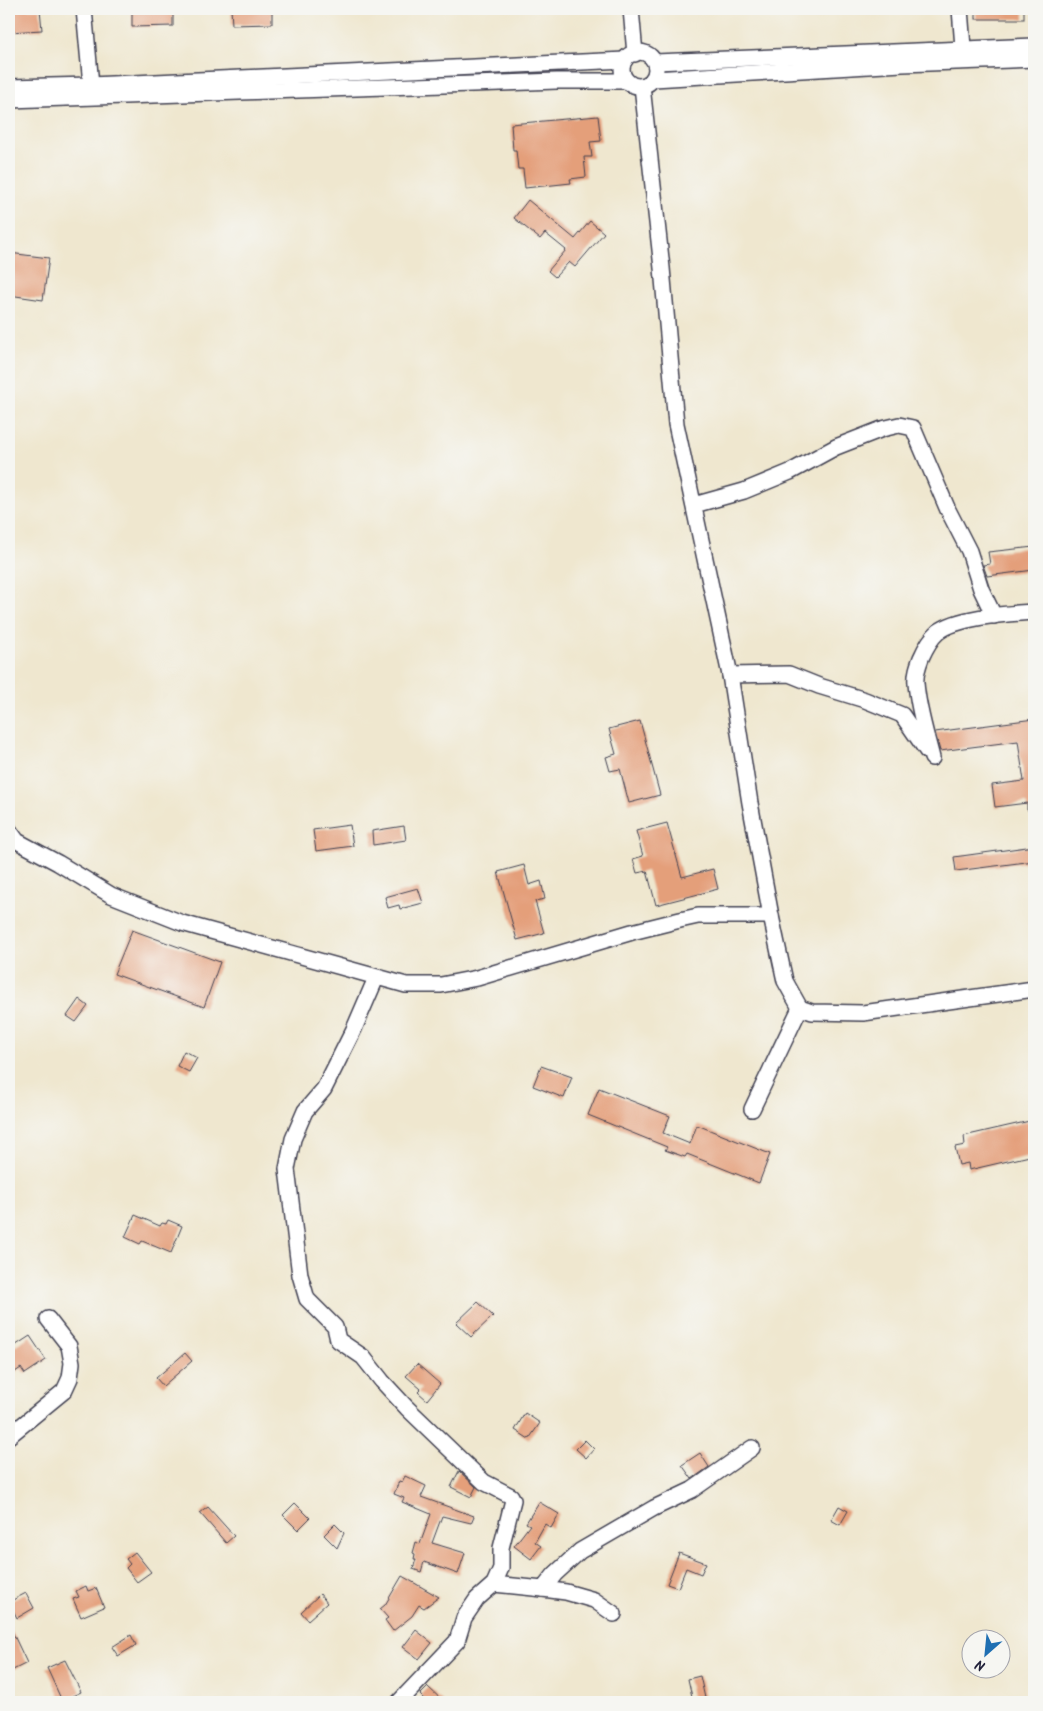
<svg xmlns="http://www.w3.org/2000/svg" width="1043" height="1711" font-family="Kalam,sans-serif">
<style>
.building{fill:#e49f7a}
.lines{fill:none;stroke-linecap:round;stroke-linejoin:round}
.minor-casing{stroke:#414051;stroke-width:18}
.minor{stroke:#fff;stroke-width:15}
</style>
<rect width="100%" height="100%" fill="#f6f6f2"/>
<filter id="ink" filterUnits="userSpaceOnUse"><feTurbulence type="fractalNoise" baseFrequency=".02" numOctaves="2"/><feDisplacementMap in="SourceGraphic" scale="10" xChannelSelector="R" yChannelSelector="G"/><feConvolveMatrix kernelMatrix="1 2 1 2 8 2 1 2 1" color-interpolation-filters="sRGB"/></filter>
<filter id="wash" filterUnits="userSpaceOnUse"><feTurbulence type="fractalNoise" baseFrequency=".0096" numOctaves="4" result="noise"/><feDisplacementMap in="SourceGraphic" scale="20" xChannelSelector="R" yChannelSelector="G"/><feGaussianBlur stdDeviation="1.12" result="paint"/><feColorMatrix in="noise" values="0 0 0 0 0 0 0 0 0 0 0 0 0 0 0 0 0 1.4 0 .05"/><feComposite in="paint" operator="in"/></filter>
<g filter="url(#wash)">
<rect width="100%" height="100%" fill="#efe7cf"/>
<g id="blocks">
<g class="building">
<path d="M 9,9 L 40,9 L 42,30 L 9,32 Z"/>
<path d="M 132,9 L 173,9 L 173,26 L 132,27 Z"/>
<path d="M 231,9 L 272,9 L 272,24 L 232,25 Z"/>
<rect x="976" y="9" width="48" height="10"/>
<path d="M 598,116 L 601,141 L 590,142 L 592,157 L 584,157 L 586,177 L 570,179 L 571,183 L 525,188 L 523,169 L 518,169 L 516,150 L 513,150 L 511,124 Z"/>
<path d="M 528,200 L 575,239 L 590,221 L 604,233 L 575,267 L 569,262 L 555,277 L 548,271 L 566,250 L 545,233 L 540,239 L 514,218 Z"/>
<path d="M 9,253 L 49,258 L 43,300 L 9,295 Z"/>
<path d="M 1034,547 L 1034,570 L 987,576 L 983,565 L 990,564 L 988,552 Z"/>
<path d="M 1034,719 L 1034,809 L 1027,810 L 1027,803 L 995,807 L 992,785 L 1024,781 L 1018,741 L 940,751 L 935,732 Z"/>
<path d="M 640,721 L 660,795 L 629,803 L 620,769 L 610,771 L 606,757 L 616,754 L 609,729 Z"/>
<path d="M 667,823 L 682,877 L 713,869 L 718,889 L 656,905 L 647,871 L 637,873 L 633,859 L 643,856 L 636,831 Z"/>
<path d="M 350,825 L 353,846 L 316,851 L 313,830 Z"/>
<path d="M 404,826 L 406,840 L 373,845 L 372,831 Z"/>
<path d="M 1034,846 L 1034,861 L 956,871 L 954,857 Z"/>
<path d="M 524,865 L 529,885 L 541,881 L 545,899 L 535,901 L 544,933 L 517,940 L 498,872 Z"/>
<path d="M 418,888 L 423,903 L 400,909 L 399,905 L 388,908 L 385,897 Z"/>
<path d="M 132,930 L 220,962 L 204,1007 L 114,974 Z"/>
<path d="M 79,999 L 88,1006 L 76,1022 L 67,1016 Z"/>
<path d="M 184,1051 L 197,1058 L 189,1072 L 177,1066 Z"/>
<path d="M 541,1066 L 572,1077 L 564,1098 L 533,1086 Z"/>
<path d="M 599,1088 L 670,1116 L 663,1133 L 690,1144 L 697,1125 L 770,1154 L 759,1183 L 687,1154 L 685,1157 L 665,1150 L 667,1147 L 588,1115 Z"/>
<path d="M 1034,1120 L 1034,1155 L 969,1170 L 968,1163 L 959,1165 L 955,1147 L 965,1145 L 964,1136 Z"/>
<path d="M 135,1215 L 160,1226 L 162,1223 L 166,1224 L 168,1220 L 182,1226 L 171,1253 L 142,1241 L 140,1244 L 125,1237 Z"/>
<path d="M 478,1302 L 493,1316 L 471,1337 L 456,1323 Z"/>
<path d="M 30,1336 L 46,1360 L 25,1374 L 21,1368 L 15,1372 L 9,1361 L 15,1357 L 10,1349 Z"/>
<path d="M 185,1353 L 192,1361 L 163,1386 L 156,1378 Z"/>
<path d="M 417,1364 L 440,1384 L 427,1400 L 418,1392 L 421,1389 L 406,1376 Z"/>
<path d="M 525,1413 L 540,1423 L 529,1439 L 515,1430 Z"/>
<path d="M 585,1440 L 594,1449 L 586,1458 L 576,1449 Z"/>
<path d="M 700,1453 L 709,1467 L 692,1479 L 682,1465 Z"/>
<path d="M 459,1471 L 476,1487 L 471,1497 L 451,1487 Z"/>
<path d="M 405,1476 L 426,1486 L 421,1497 L 474,1516 L 471,1523 L 442,1516 L 432,1543 L 465,1553 L 458,1574 L 424,1562 L 421,1572 L 413,1569 L 416,1559 L 414,1559 L 415,1554 L 413,1553 L 416,1542 L 420,1544 L 431,1514 L 402,1502 L 404,1498 L 394,1494 L 399,1481 L 402,1482 Z"/>
<path d="M 539,1502 L 559,1514 L 551,1528 L 545,1524 L 535,1542 L 541,1546 L 531,1559 L 514,1546 L 530,1525 L 526,1523 Z"/>
<path d="M 295,1503 L 310,1518 L 298,1530 L 283,1515 Z"/>
<path d="M 839,1506 L 848,1511 L 840,1525 L 831,1520 Z"/>
<path d="M 208,1507 L 234,1536 L 226,1543 L 200,1513 Z"/>
<path d="M 335,1524 L 344,1533 L 337,1548 L 324,1535 Z"/>
<path d="M 135,1552 L 151,1572 L 137,1582 L 126,1568 L 130,1564 L 126,1559 Z"/>
<path d="M 679,1553 L 706,1563 L 701,1574 L 686,1568 L 678,1588 L 667,1584 Z"/>
<path d="M 402,1576 L 439,1597 L 424,1608 L 419,1605 L 412,1616 L 393,1631 L 385,1620 L 388,1618 L 380,1609 L 385,1605 Z"/>
<path d="M 86,1586 L 88,1591 L 96,1588 L 104,1607 L 81,1617 L 73,1599 L 79,1597 L 76,1591 Z"/>
<path d="M 26,1593 L 34,1608 L 17,1618 L 9,1602 Z"/>
<path d="M 320,1594 L 327,1603 L 308,1620 L 301,1612 Z"/>
<path d="M 9,1625 L 27,1663 L 9,1672 Z"/>
<path d="M 416,1630 L 432,1643 L 419,1659 L 403,1647 Z"/>
<path d="M 131,1635 L 136,1645 L 118,1656 L 112,1647 Z"/>
<path d="M 65,1660 L 81,1692 L 62,1701 L 47,1668 Z"/>
<path d="M 700,1676 L 705,1698 L 693,1701 L 688,1679 Z"/>
<path d="M 428,1687 L 444,1702 L 427,1702 L 420,1695 Z"/>
</g>
</g>
</g>
<g filter="url(#ink)">
<use href="#blocks" fill-opacity="0" stroke="#414051" stroke-width="1"/>
<g class="lines">
<defs>
<g id="minor">
<path d="M 84,9 L 91,85"/>
<path d="M 631,9 L 635,54"/>
<path d="M 960,9 L 964,60"/>
<circle cx="639" cy="69" r="17"/>
<path d="M 655,62 L 1034,46"/>
<path d="M 654,79 L 902,64 L 1034,59"/>
<path d="M 642,86 L 662,268 L 676,424 L 730,675 L 750,803 L 771,916 L 785,981 L 800,1008 L 812,1012 L 863,1013 L 1034,989"/>
<path d="M 9,87 L 91,85 L 625,60"/>
<path d="M 9,100 L 557,81 L 627,81"/>
<path d="M 694,505 L 744,491 L 790,472 L 836,447 L 882,429 L 899,425 L 913,428 L 948,510 L 969,551 L 981,589 L 994,616"/>
<path d="M 730,675 L 789,674 L 819,686 L 865,700 L 902,715 L 927,751"/>
<path d="M 932,758 C 926,734 918,709 916,683 C 915,674 918,666 921,658 C 925,649 930,639 938,632 C 959,616 1008,614 1034,612"/>
<path d="M 9,830 L 17,841 L 58,863 L 111,895 L 182,923 L 406,985 L 441,985 L 477,978 L 632,932 L 680,920 L 698,916 L 771,916"/>
<path d="M 376,978 L 354,1029 L 324,1089 L 305,1111 L 293,1139 L 287,1169 L 300,1275 L 307,1299 L 335,1327 L 338,1340 L 363,1357 L 382,1381 L 407,1408 L 484,1482 L 511,1496 L 513,1500 L 501,1548 L 501,1568 L 494,1584 L 477,1599 L 464,1618 L 457,1641 L 399,1702"/>
<path d="M 752,1109 L 800,1008"/>
<path d="M 9,1436 L 64,1391 L 70,1378 L 72,1363 L 69,1346 L 48,1319"/>
<path d="M 494,1584 L 543,1589 L 555,1574 L 580,1551 L 654,1508 L 692,1490 L 752,1448"/>
<path d="M 543,1589 L 566,1592 L 594,1600 L 614,1614"/>
</g>
</defs>
<use href="#minor" class="minor-casing"/>
<use href="#minor" class="minor"/>
</g>
</g>
<rect width="1043" height="1711" fill="none" stroke="#f6f6f2" stroke-width="30"/>
<g transform="translate(986 1654) rotate(207)"><circle r="24" fill="#f6f6f2" stroke="#a1a1a9"/>
<path d="M0-4L9 19L0 12L-9 19Z" fill="#1f6fb2"/>
<text y="-8" font-size="14" font-weight="bold" text-anchor="middle" fill="#22223b">N</text>
</g>
</svg>
